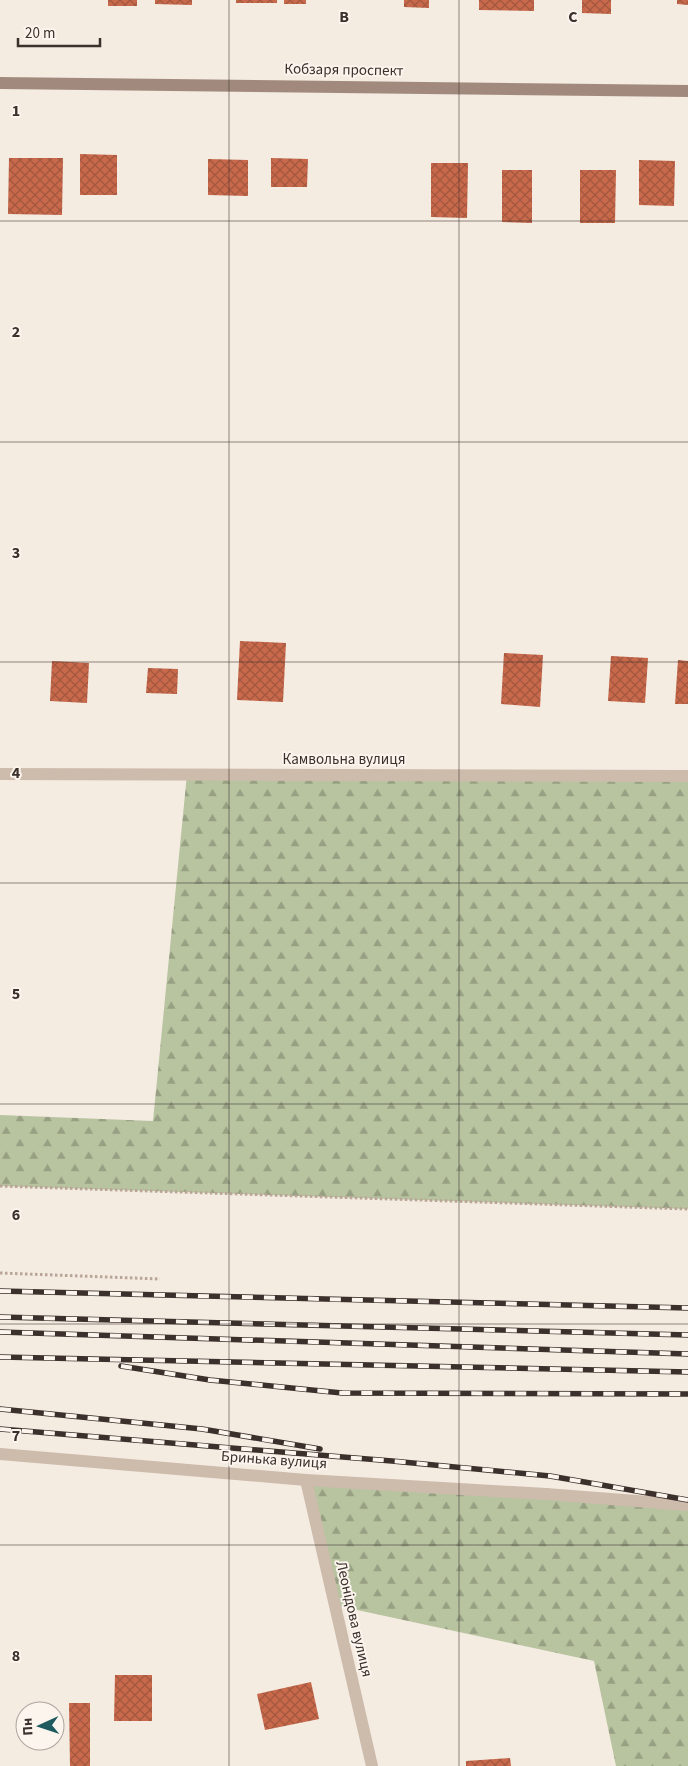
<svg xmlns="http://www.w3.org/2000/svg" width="688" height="1766" font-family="'Source Sans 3',sans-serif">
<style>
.forest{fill:url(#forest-firs)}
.building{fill:url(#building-cross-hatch)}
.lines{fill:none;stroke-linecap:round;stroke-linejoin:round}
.path{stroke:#b9a596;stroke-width:3;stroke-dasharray:2.5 2.5;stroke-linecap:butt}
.lane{stroke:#cdbbac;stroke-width:12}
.street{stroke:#cdbbac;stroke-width:12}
.secondary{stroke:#a18a7d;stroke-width:12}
.rail-casing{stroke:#3b302b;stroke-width:5.5}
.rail{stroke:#fbf5ee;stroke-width:4;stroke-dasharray:11;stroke-linecap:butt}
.grid{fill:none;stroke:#3b302b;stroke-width:1;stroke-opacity:0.55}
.labels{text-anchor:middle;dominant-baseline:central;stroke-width:4;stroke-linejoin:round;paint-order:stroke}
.street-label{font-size:15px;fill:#3b302b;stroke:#fbf5ee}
.grid-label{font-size:16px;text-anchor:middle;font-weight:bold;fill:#3b302b;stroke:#fbf5ee;stroke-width:4;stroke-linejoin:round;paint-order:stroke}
</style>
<defs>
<pattern id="forest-firs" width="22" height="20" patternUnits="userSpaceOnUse" patternTransform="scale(1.25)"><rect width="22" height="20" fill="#b8c4a0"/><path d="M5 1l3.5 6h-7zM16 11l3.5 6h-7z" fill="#97a083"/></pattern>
<pattern id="building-cross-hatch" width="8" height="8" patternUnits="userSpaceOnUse" patternTransform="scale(1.25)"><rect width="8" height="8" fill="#c8694b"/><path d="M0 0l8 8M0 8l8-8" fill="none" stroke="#a4573f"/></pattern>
</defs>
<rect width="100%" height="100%" fill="#f4ebe1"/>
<g class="forest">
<path d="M 187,774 L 688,776 L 688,1209 L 0,1186 L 0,1115 L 153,1121 Z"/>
<path d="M 306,1480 L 688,1505 L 688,1766 L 616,1766 L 594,1661 L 334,1605 Z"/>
</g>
<g class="building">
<rect x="108" y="0" width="29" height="6"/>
<path d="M 155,0 L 192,0 L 192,5 L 155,4 Z"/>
<rect x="236" y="0" width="41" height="3"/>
<rect x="284" y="0" width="22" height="4"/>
<path d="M 404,0 L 429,0 L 429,8 L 404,7 Z"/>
<path d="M 479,0 L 534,0 L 534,11 L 479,10 Z"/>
<path d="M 582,0 L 611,0 L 611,14 L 582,13 Z"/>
<path d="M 677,0 L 688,0 L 688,5 L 677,4 Z"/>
<path d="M 80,154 L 117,155 L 117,195 L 80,195 Z"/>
<path d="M 9,158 L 63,158 L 62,215 L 8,214 Z"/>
<path d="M 271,158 L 308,159 L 307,187 L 271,187 Z"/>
<path d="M 208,159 L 248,160 L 248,196 L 208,195 Z"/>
<path d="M 639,160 L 675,161 L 674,206 L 639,205 Z"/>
<path d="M 431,163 L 468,163 L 467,218 L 431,217 Z"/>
<path d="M 502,170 L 532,170 L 532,223 L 502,222 Z"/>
<path d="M 580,170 L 616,170 L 615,223 L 580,223 Z"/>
<path d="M 240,641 L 286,643 L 283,702 L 237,700 Z"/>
<path d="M 504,653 L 543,655 L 540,707 L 501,704 Z"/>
<path d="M 611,656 L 648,658 L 645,703 L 608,701 Z"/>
<path d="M 678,660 L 688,661 L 688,704 L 675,704 Z"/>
<path d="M 52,661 L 89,663 L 87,703 L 50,701 Z"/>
<path d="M 148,668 L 178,669 L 177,694 L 146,693 Z"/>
<path d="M 115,1675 L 152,1675 L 152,1721 L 114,1721 Z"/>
<path d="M 311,1682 L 319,1719 L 265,1730 L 257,1694 Z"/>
<path d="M 69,1703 L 90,1703 L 90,1766 L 70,1766 Z"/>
<path d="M 510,1758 L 511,1766 L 466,1766 L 466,1761 Z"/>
</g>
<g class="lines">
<g class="path">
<path d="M 0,1186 L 688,1209"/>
<path d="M 0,1273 L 160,1279"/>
</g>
<path class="lane" d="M 546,1494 L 688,1505"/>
<g class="street">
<path d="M 0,774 L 688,776"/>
<path d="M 0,1454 L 306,1480 L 546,1494"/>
<path d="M 306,1480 L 372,1766"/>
</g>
<path class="secondary" d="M 0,83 L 688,91"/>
<defs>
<g id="rail">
<path d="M 0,1291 L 688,1308"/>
<path d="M 0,1317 L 688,1335"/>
<path d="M 0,1332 L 688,1354"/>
<path d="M 0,1357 L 688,1372"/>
<path d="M 121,1366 L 210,1380 L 342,1393 L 688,1394"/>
<path d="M 0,1409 L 202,1429 L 320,1449"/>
<path d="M 0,1429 L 392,1461 L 550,1476 L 688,1500"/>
</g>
</defs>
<use href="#rail" class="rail-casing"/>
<use href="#rail" class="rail"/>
</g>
<path class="grid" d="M 229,0 L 229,1766M 459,0 L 459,1766M 0,221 L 688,221M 0,442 L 688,442M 0,662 L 688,662M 0,883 L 688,883M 0,1104 L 688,1104M 0,1324 L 688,1324M 0,1545 L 688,1545"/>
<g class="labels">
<g class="street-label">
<text transform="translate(344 70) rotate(1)">Кобзаря проспект</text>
<text x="344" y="759">Камвольна вулиця</text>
<text transform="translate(274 1460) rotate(4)">Бринька вулиця</text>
<text transform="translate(354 1619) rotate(77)">Леонідова вулиця</text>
</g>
</g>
<g class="grid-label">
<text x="344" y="22">B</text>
<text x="573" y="22">C</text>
<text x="16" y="116">1</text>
<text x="16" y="337">2</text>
<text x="16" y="558">3</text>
<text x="16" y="778">4</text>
<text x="16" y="999">5</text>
<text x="16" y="1220">6</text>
<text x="16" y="1441">7</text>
<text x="16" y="1661">8</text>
</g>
<g transform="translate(40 1726) rotate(267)"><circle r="24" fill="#fbf5ee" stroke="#aea6a0"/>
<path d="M0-4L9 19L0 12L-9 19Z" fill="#1f5a5e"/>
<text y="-8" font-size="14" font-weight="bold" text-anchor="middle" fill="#3b302b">Пн</text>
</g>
<path d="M18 38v8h82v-8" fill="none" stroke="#3b302b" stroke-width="2.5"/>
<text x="25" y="38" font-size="15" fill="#3b302b" stroke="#fbf5ee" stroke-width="4" paint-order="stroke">20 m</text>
</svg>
